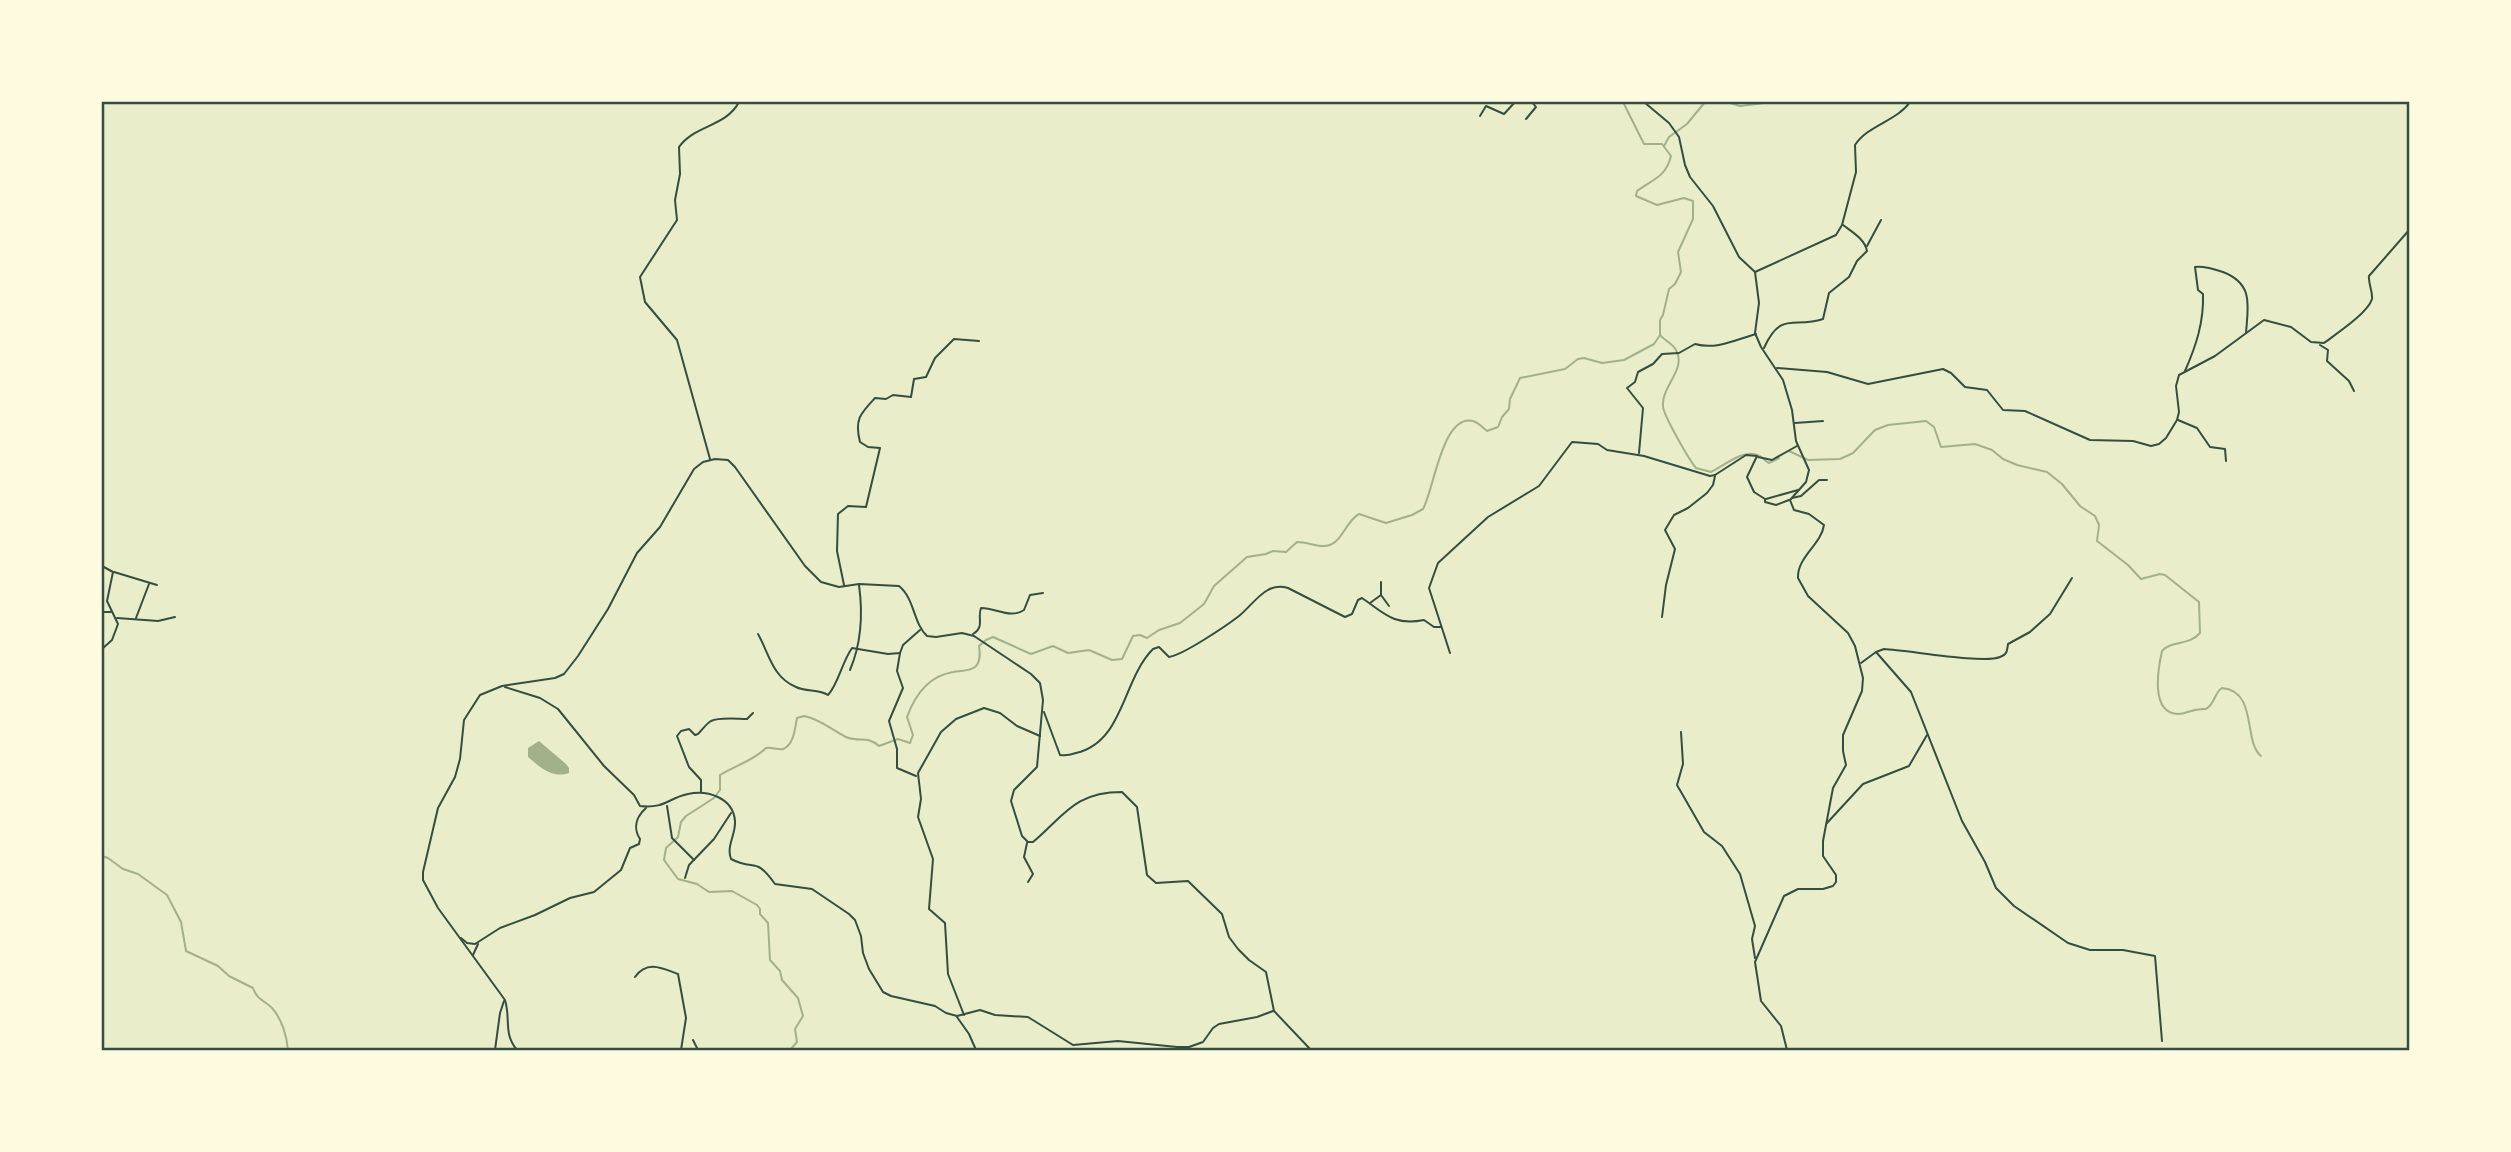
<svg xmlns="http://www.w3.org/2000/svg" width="2511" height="1152" font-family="Helvetica,sans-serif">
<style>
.water{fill:#a3b18a}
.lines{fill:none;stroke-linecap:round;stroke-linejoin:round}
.stream{stroke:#a3b18a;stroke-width:2}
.minor{stroke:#344e41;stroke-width:2}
.neatline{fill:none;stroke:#344e41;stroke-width:2.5}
</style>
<rect width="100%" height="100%" fill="#e9edc9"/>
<path class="water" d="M 539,741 L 566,764 L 569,768 L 569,773 C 552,779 540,767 528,757 L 528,748 Z"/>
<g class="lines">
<g class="stream">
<path d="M 1727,102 L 1740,106 L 1773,102"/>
<path d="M 1664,146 L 1669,137 L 1687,124 L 1705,102"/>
<path d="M 1660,335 C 1664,340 1673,344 1676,350 C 1687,369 1661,387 1663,406 C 1663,415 1690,461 1696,468 L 1711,472 C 1724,466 1745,447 1760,456 C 1763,458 1765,461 1769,463 L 1779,458"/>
<path d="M 1789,451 L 1808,460 L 1840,459 L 1853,453 L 1875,430 L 1888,425 L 1926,421 L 1934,427 L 1941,447 L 1975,444 L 1992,450 L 2003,459 L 2017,465 L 2047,472 L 2062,484 L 2080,506 L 2095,516 L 2099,525 L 2097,541 L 2128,565 L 2141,579 L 2160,574 L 2165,575 L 2199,602 L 2200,633 C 2189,646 2172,640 2162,651 C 2158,669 2150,713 2178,714 C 2188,714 2191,708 2206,709 C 2215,704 2214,693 2222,688 C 2258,691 2243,742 2261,756"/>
<path d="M 102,856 L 108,858 L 123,869 L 138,874 L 167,895 L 181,922 L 186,951 L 218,966 L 229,976 L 253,988 C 257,1000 264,1000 272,1008 C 282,1019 287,1037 288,1050"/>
<path d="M 790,1050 L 797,1042 L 795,1029 L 803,1016 L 798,998 L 782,980 L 780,971 L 770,960 L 768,923 L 760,914 L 760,909 L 757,905 L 732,891 L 709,892 L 697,884 L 678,879 L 664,860 L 666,848 L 678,837 L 681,822 L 686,816 L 714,798 L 720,790 L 720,775 C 736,765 753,761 766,748 C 771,747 778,750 783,749 C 794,745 795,728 797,718 L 804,716 C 820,719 832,730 846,737 C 860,743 867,735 879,746 L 898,739 L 910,743 L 913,735 L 907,717 C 915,695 929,676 953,672 C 961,670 968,672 975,667 C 981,662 980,653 979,646 L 986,640 L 993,637 L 1031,654 L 1053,646 L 1068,653 L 1089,650 L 1112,660 L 1122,659 L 1133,636 L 1140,635 L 1147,638 L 1159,630 L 1180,623 L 1204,604 L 1214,586 L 1247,557 L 1266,554 L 1273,551 L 1286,552 L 1297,542 C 1305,542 1313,545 1321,546 C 1342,548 1344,522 1359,514 L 1386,523 L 1412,515 L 1423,509 C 1434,490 1442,414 1473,421 C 1479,423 1483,428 1487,431 L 1498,427 L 1502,417 L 1509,409 L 1510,399 L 1520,378 L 1565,369 L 1578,359 L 1584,358 L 1602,363 L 1624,360 L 1654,344 L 1660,335 L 1660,320 L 1663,315 L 1669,289 L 1675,284 L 1681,272 L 1678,252 L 1693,219 L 1693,201 L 1684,198 L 1657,205 L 1636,196 L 1637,191 C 1653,179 1666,177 1671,156 L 1662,144 L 1644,144 L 1623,102"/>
</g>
<g class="minor">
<path d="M 1644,102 L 1669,123 L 1679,137 L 1685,165 L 1690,177 L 1713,206 L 1739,257 L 1755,272 L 1759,303 L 1755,333 L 1761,347 L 1783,380 L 1792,410 L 1796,441 L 1809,470 L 1806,482 L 1790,500 L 1794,510 L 1809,514 L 1824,525 C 1821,545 1797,557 1798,578 L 1808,596 L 1848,633 L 1855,646 L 1863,678 L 1862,691 L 1843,735 L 1843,751 L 1846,765 L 1833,788 L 1823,841 L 1823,856 L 1836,875 L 1836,882 L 1833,886 L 1823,889 L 1798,889 L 1784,896 L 1755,962 L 1761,1001 L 1781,1026 L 1787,1050"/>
<path d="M 1480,116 L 1486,106 L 1504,114 L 1515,102"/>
<path d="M 1526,119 L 1536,107 L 1532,102"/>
<path d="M 1867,246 L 1881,220"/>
<path d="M 1755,272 L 1836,235 L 1842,225 L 1856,172 L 1855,145 C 1868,125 1897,121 1910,102"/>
<path d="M 2320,345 L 2328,350 L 2327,361 L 2349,381 L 2354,391"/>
<path d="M 1764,348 C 1781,310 1794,329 1823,319 L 1829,293 L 1849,277 L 1857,261 L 1867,251 C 1865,239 1852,232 1843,225"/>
<path d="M 1777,368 L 1827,372 L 1868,384 L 1943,369 L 1951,373 L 1965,387 L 1987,390 L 2003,410 L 2025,411 L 2090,440 L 2133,441 L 2151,446 L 2159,444 L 2166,438 L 2177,420 L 2179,412 L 2176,386 L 2179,375 L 2215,356 L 2264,320 L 2291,327 L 2311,342 L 2324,343 C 2336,334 2368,313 2372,299 C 2373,292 2368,283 2369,276 L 2410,229"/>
<path d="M 2185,371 C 2196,346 2204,322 2203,294 L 2198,290 L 2195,267 C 2204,266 2214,269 2223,272 C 2254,284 2248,306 2246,333"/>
<path d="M 2178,420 L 2197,428 L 2210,447 L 2225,449 L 2226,461"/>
<path d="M 1795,423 L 1823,421"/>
<path d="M 1639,453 L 1643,408 L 1627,388 L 1635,382 L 1638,372 L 1653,364 L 1662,354 L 1679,353 L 1695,344 C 1716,350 1735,340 1756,334"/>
<path d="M 1758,457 L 1772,460 L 1797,446"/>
<path d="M 710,459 L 677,340 L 645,302 L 640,277 L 677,220 L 675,200 L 680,174 L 679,147 C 694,125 726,127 739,102"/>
<path d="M 1792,498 L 1801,496 L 1819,480 L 1827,480"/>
<path d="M 1766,499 L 1798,490"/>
<path d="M 102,566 L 113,572 L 107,601 L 118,624 L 112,640 L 102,649"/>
<path d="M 114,572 L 157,585"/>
<path d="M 1381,582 L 1381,595 L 1389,606"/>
<path d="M 844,585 L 837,551 L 838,514 L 848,506 L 866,507 L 880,448 L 868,447 L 860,442 C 854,419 861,413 875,398 L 886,399 L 893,395 L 911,397 L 914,379 L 926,377 L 935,358 L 954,339 L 979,341"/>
<path d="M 1370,603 L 1381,595"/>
<path d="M 102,612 L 111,612"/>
<path d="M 1662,617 L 1666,585 L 1675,549 L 1665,530 L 1674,515 L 1688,508 L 1707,493 L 1713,485 L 1715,476"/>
<path d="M 117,618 L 158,621 L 175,617"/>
<path d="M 136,618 L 149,584"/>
<path d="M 758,634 C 769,653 772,677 796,687 C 806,692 819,689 828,695 C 838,685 842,662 852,648 L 888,654 L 900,653"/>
<path d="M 973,634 C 985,627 977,618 981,608 C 997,608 1010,619 1024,610 L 1030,595 L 1043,593"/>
<path d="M 1876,652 L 1911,692 L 1962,821 L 1985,862 L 1996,888 L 2014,906 L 2068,943 L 2090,950 L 2123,950 L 2155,956 L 2162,1041"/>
<path d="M 1450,653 L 1429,588 L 1438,563 L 1488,517 L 1539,486 L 1572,442 L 1598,444 L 1607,450 L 1644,456 L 1710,476 L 1715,475 L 1746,455 L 1757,456 L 1747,477 L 1754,492 L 1765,499 L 1765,502 L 1776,505 L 1789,500"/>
<path d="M 1861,663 L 1876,652 L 1884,649 C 1908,650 1983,664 2000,657 C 2007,655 2007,651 2008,644 L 2030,632 L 2050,614 L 2072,578"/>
<path d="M 850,670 C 861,644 863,614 859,585"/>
<path d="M 505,687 L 540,698 L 558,709 L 604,766 L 634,795 L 640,806 C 665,809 668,798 688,794 C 707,790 733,797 735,821 C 736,834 726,846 731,859 C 756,872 754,855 775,884 L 812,889 L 849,914 L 855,920 L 861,936 L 863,953 L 869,969 L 883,992 L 891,996 L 935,1006 L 946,1013 L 957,1016 L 980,1010 L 995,1015 L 1028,1017 L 1073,1045 L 1118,1041 L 1177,1047 L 1189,1047 L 1203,1042 L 1213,1028 L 1219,1024 L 1257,1017 L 1273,1011"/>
<path d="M 1044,712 L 1060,755 C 1066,756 1070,755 1076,753 C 1124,742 1122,680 1153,649 L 1159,647 L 1169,657 C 1183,655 1226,626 1239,616 C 1254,604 1266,581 1288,588 L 1345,617 L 1352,614 L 1358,600 L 1362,598 C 1385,614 1394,626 1424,620 L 1434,627 L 1441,627"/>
<path d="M 1681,732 L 1683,764 L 1677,785 L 1704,832 L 1722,846 L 1740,874 L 1755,926 L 1752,939 L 1755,958"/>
<path d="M 916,776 L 897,768 L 897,749 L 889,721 L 903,688 L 897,671 L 900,653 L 903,645 L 920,630"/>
<path d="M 701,792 L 701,780 L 689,767 L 677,736 L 681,731 L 689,729 L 695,735 L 698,734 C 702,730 706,724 711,721 C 719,717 737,719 747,719 L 753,713"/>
<path d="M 667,806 L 672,838 L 694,860"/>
<path d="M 1827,823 L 1863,784 L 1909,766 L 1927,735"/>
<path d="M 1027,843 L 1024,857 L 1033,874 L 1028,882"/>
<path d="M 685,878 L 689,865 L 714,839 L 731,813"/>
<path d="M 461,938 L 467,943 L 475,944 L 500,928 L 535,915 L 570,898 L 594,892 L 621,870 L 630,848 L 639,844 L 640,839 C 633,828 636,817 646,808"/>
<path d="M 473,955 L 478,944"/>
<path d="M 635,977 C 647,960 662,968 678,974 L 686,1018 L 681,1050"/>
<path d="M 964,1015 L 948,974 L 945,923 L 929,909 L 933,859 L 918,817 L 921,799 L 918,773 L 941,732 L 956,719 L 984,708 L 1000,713 L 1017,726 L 1040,736"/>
<path d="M 957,1017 L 969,1034 L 976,1050"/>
<path d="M 693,1040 L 698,1050"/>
<path d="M 495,1050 L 500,1013 L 504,1001"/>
<path d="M 517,1050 C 503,1033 511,1020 505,1000 L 438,908 L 423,880 L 423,872 L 438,808 L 455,777 L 460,759 L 464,720 L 480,695 L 502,686 L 555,678 L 564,674 L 578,656 L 608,609 L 637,553 L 660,527 L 694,469 L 703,462 L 715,459 L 728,460 L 735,467 L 805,566 L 821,582 L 839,587 L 859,584 L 899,586 C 915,599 913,623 927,636 L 936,637 L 962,633 L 974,636 L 1031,674 L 1040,683 L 1043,700 L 1037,767 L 1014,790 L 1011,801 L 1022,836 L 1028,842 L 1033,842 C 1064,816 1074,792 1122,792 L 1137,807 L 1147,875 L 1156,883 L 1188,881 L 1222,914 L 1229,937 L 1238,949 L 1249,960 L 1266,972 L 1274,1011 L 1311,1050"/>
</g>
</g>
<rect width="2511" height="1152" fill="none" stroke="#fefae0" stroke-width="206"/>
<rect x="103" y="103" width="2305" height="946" class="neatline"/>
</svg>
